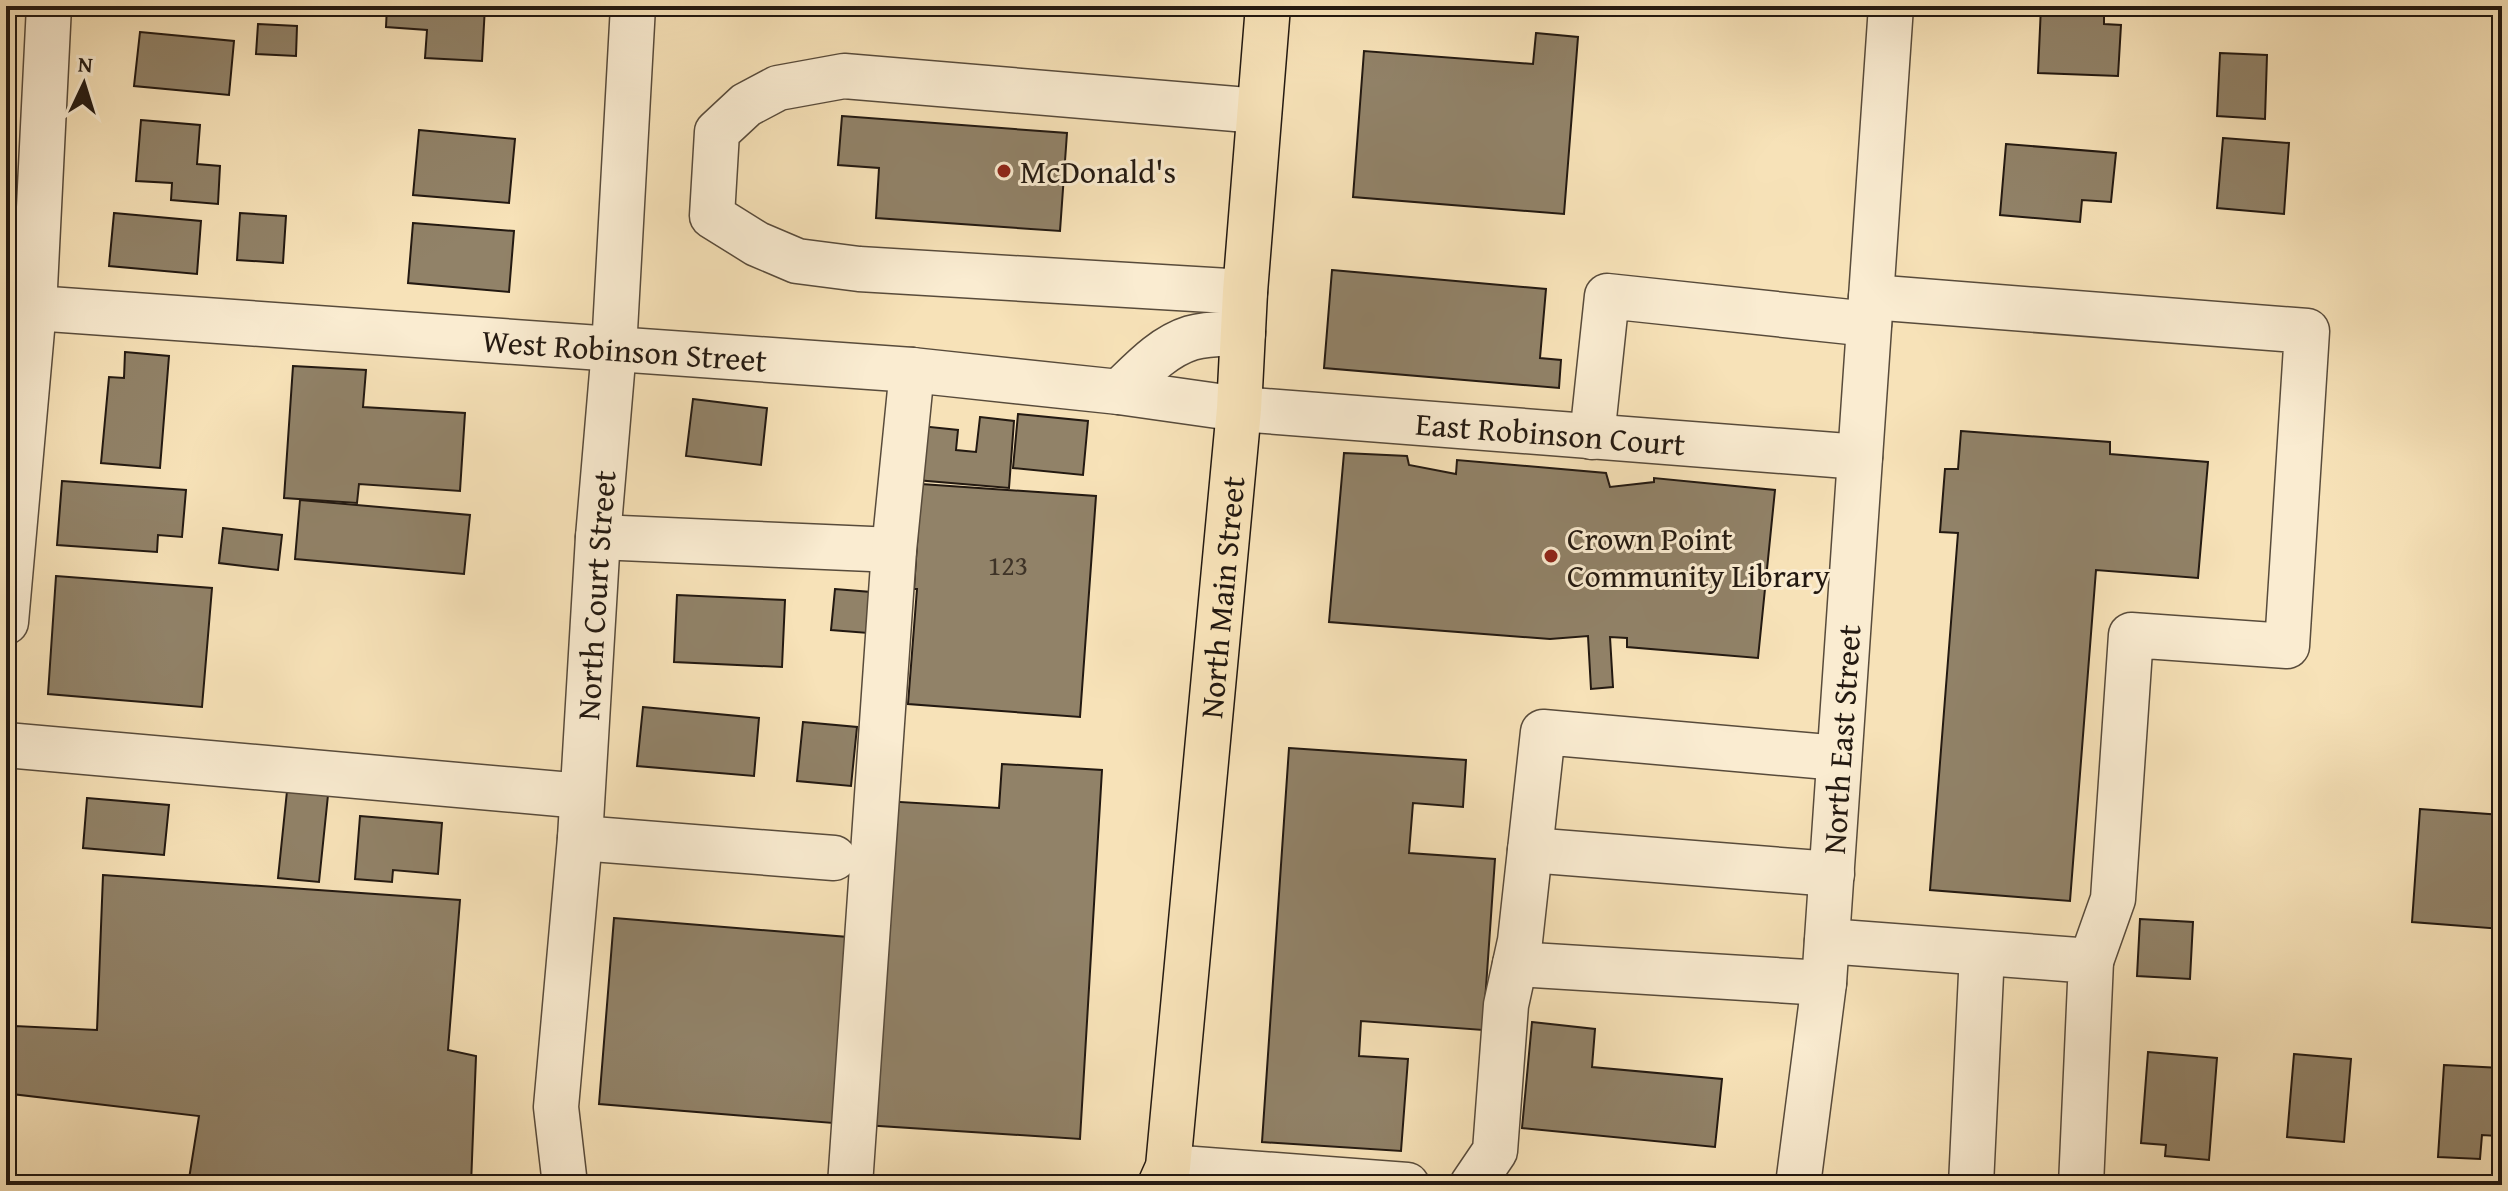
<svg xmlns="http://www.w3.org/2000/svg" width="2508" height="1191" font-family="'Gentium Book Plus',serif">
<style>
.building{fill:#918268;stroke:#231911;stroke-width:2}
.lines{fill:none;stroke-linecap:round;stroke-linejoin:round}
.minor-casing{stroke:#584b3b;stroke-width:47}
.major-casing{stroke:#231911;stroke-width:47}
.minor{stroke:#faecd1;stroke-width:44}
.major{stroke:#f7e2b8;stroke-width:44}
.poi-dot{fill:#8f2418;stroke:#faecd1;stroke-width:3}
.labels{text-anchor:middle;dominant-baseline:central;stroke-width:6;stroke-linejoin:round;paint-order:stroke}
.number-label{font-size:28px;fill:#3e3327}
.poi-label{font-size:32px;fill:#231911;stroke:#faecd1;text-anchor:start}
.street-label{font-size:32px;fill:#231911;stroke:#faecd1}
</style>
<rect width="100%" height="100%" fill="#f7e2b8"/>
<filter id="stains"><feTurbulence type="fractalNoise" baseFrequency=".0025" numOctaves="4"/><feColorMatrix values="0 0 0 0 .2 0 0 0 0 .09 0 0 0 0 .02 0 0 0 .5 -.17"/></filter>
<radialGradient id="worn" r=".72"><stop offset=".6" stop-color="#630" stop-opacity="0"/><stop offset="1" stop-color="#630" stop-opacity=".3"/></radialGradient>
<g class="building">
<path d="M 387,6 L 485,6 L 482,61 L 425,58 L 427,30 L 386,27 Z"/>
<path d="M 2041,6 L 2104,6 L 2104,24 L 2121,25 L 2118,76 L 2038,73 Z"/>
<path d="M 258,24 L 297,26 L 296,56 L 256,54 Z"/>
<path d="M 140,32 L 234,41 L 229,95 L 134,86 Z"/>
<path d="M 1536,33 L 1578,37 L 1564,214 L 1353,197 L 1364,51 L 1533,64 Z"/>
<path d="M 2220,53 L 2267,55 L 2265,119 L 2217,116 Z"/>
<path d="M 842,116 L 1067,133 L 1060,231 L 876,218 L 879,168 L 838,165 Z"/>
<path d="M 141,120 L 200,125 L 197,164 L 220,166 L 218,204 L 171,200 L 172,183 L 136,181 Z"/>
<path d="M 419,130 L 515,139 L 509,203 L 413,195 Z"/>
<path d="M 2223,138 L 2289,143 L 2284,214 L 2217,208 Z"/>
<path d="M 2006,144 L 2116,153 L 2111,202 L 2082,200 L 2080,222 L 2000,215 Z"/>
<path d="M 114,213 L 201,221 L 197,274 L 109,266 Z"/>
<path d="M 240,213 L 286,216 L 283,263 L 237,260 Z"/>
<path d="M 413,223 L 514,231 L 509,292 L 408,283 Z"/>
<path d="M 1332,270 L 1546,289 L 1540,358 L 1561,360 L 1559,388 L 1324,368 Z"/>
<path d="M 125,352 L 169,356 L 160,468 L 101,463 L 109,377 L 124,378 Z"/>
<path d="M 293,366 L 366,370 L 363,407 L 465,413 L 460,491 L 359,484 L 357,503 L 284,498 Z"/>
<path d="M 693,399 L 767,408 L 761,465 L 686,456 Z"/>
<path d="M 1018,414 L 1088,421 L 1083,475 L 1013,468 Z"/>
<path d="M 980,417 L 1014,421 L 1009,488 L 916,480 L 921,426 L 958,430 L 956,450 L 976,452 Z"/>
<path d="M 1961,431 L 2110,442 L 2110,454 L 2208,462 L 2198,578 L 2096,570 L 2070,901 L 1930,890 L 1958,533 L 1940,532 L 1945,469 L 1958,469 Z"/>
<path d="M 1344,453 L 1407,456 L 1409,465 L 1456,474 L 1457,460 L 1606,473 L 1610,487 L 1654,482 L 1654,478 L 1775,490 L 1758,658 L 1627,647 L 1627,638 L 1610,637 L 1613,687 L 1591,689 L 1588,636 L 1550,639 L 1329,622 Z"/>
<path d="M 62,481 L 186,490 L 182,537 L 158,535 L 157,552 L 57,545 Z"/>
<path d="M 921,484 L 1096,496 L 1080,717 L 908,704 L 917,589 L 914,589 Z"/>
<path d="M 300,500 L 470,515 L 464,574 L 295,559 Z"/>
<path d="M 223,528 L 282,535 L 278,570 L 219,563 Z"/>
<path d="M 56,576 L 212,588 L 202,707 L 48,694 Z"/>
<path d="M 835,589 L 871,592 L 868,633 L 831,630 Z"/>
<path d="M 677,595 L 785,600 L 782,667 L 674,662 Z"/>
<path d="M 643,707 L 759,718 L 754,776 L 637,766 Z"/>
<path d="M 803,722 L 857,727 L 851,786 L 797,781 Z"/>
<path d="M 1289,748 L 1466,760 L 1463,807 L 1413,803 L 1409,853 L 1495,859 L 1483,1030 L 1361,1021 L 1359,1056 L 1408,1059 L 1401,1151 L 1262,1142 Z"/>
<path d="M 1002,764 L 1102,770 L 1080,1139 L 864,1125 L 884,801 L 999,808 Z"/>
<path d="M 287,791 L 328,795 L 319,882 L 278,878 Z"/>
<path d="M 87,798 L 169,805 L 164,855 L 83,848 Z"/>
<path d="M 2420,809 L 2502,815 L 2502,929 L 2412,922 Z"/>
<path d="M 360,816 L 442,823 L 438,874 L 393,870 L 392,882 L 355,879 Z"/>
<path d="M 103,875 L 460,900 L 448,1050 L 476,1056 L 471,1185 L 188,1185 L 199,1116 L 12,1094 L 15,1026 L 97,1030 Z"/>
<path d="M 614,918 L 848,937 L 833,1123 L 599,1104 Z"/>
<path d="M 2140,919 L 2193,922 L 2190,979 L 2137,976 Z"/>
<path d="M 1532,1022 L 1595,1029 L 1592,1067 L 1722,1079 L 1715,1147 L 1522,1128 Z"/>
<path d="M 2148,1052 L 2217,1058 L 2209,1160 L 2165,1156 L 2166,1145 L 2141,1143 Z"/>
<path d="M 2294,1054 L 2351,1059 L 2344,1142 L 2287,1137 Z"/>
<path d="M 2444,1065 L 2501,1068 L 2497,1136 L 2482,1135 L 2480,1159 L 2438,1157 Z"/>
</g>
<g class="lines">
<defs>
<g id="minor">
<path d="M 1245,292 L 859,269 L 797,261 L 757,244 L 712,216 L 717,132 L 746,105 L 778,88 L 844,76 L 1259,111"/>
<path d="M 1871,297 L 2307,331 L 2287,646 L 2131,635 L 2113,899 L 2091,961"/>
<path id="s1" d="M 6,306 L 912,370 L 1119,392 L 1239,409 L 1860,457"/>
<path d="M 1119,392 C 1140,372 1162,347 1191,338 C 1208,333 1226,334 1243,333"/>
<path d="M 1592,437 L 1607,296 L 1869,324"/>
<path d="M 598,537 L 894,550"/>
<path d="M 6,622 L 34,308 L 49,6"/>
<path d="M 6,745 L 582,796"/>
<path d="M 580,838 L 834,858"/>
<path d="M 1530,850 L 1832,874"/>
<path d="M 1827,941 L 2091,961 L 2081,1185"/>
<path d="M 1515,964 L 1824,983"/>
<path d="M 1168,1167 L 1407,1185"/>
<path id="s2" d="M 565,1185 L 556,1107 L 580,838 L 598,537 L 614,349 L 633,6"/>
<path d="M 850,1185 L 894,550 L 912,370"/>
<path d="M 1472,1185 L 1495,1151 L 1506,1005 L 1520,941 L 1543,732 L 1839,758"/>
<path id="s3" d="M 1798,1185 L 1824,983 L 1891,6"/>
<path d="M 1971,1185 L 1982,953"/>
</g>
<g id="major">
<path id="s4" d="M 1160,1185 L 1168,1167 L 1239,409 L 1245,292 L 1268,6"/>
</g>
</defs>
<use href="#minor" class="minor-casing"/>
<use href="#major" class="major-casing"/>
<use href="#minor" class="minor"/>
<use href="#major" class="major"/>
</g>
<g class="poi-dot">
<circle cx="1004" cy="171" r="8"/>
<circle cx="1551" cy="556" r="8"/>
</g>
<g class="labels">
<g class="number-label">
<text x="1008" y="564">123</text>
</g>
<g class="poi-label">
<text x="1020" y="171">McDonald's</text>
<text x="1567" y="538">Crown Point<tspan x="1567" dy="37">Community Library</tspan></text>
</g>
<g class="street-label">
<text stroke="none"><textPath href="#s1" startOffset="620">West Robinson Street</textPath></text>
<text stroke="none"><textPath href="#s1" startOffset="1550">East Robinson Court</textPath></text>
<text stroke="none"><textPath href="#s2" startOffset="592">North Court Street</textPath></text>
<text stroke="none"><textPath href="#s4" startOffset="592">North Main Street</textPath></text>
<text stroke="none"><textPath href="#s3" startOffset="448">North East Street</textPath></text>
</g>
</g>
<rect width="2508" height="1191" fill="none" stroke="#f7e2b8" stroke-width="32"/>
<rect x="8" y="8" width="2492" height="1175" fill="none" stroke="#231911" stroke-width="4"/>
<rect x="16" y="16" width="2476" height="1159" fill="none" stroke="#231911" stroke-width="2"/>
<g transform="translate(84 84) rotate(4)" stroke="#faecd1" stroke-width="6" paint-order="stroke">
<path d="M0-6L14 30L0 20L-14 30Z" fill="#231911"/>
<text y="-12" font-size="22" font-weight="bold" text-anchor="middle" fill="#231911">N</text>
</g>
<rect width="100%" height="100%" filter="url(#stains)"/>
<rect width="100%" height="100%" fill="url(#worn)"/>
</svg>
